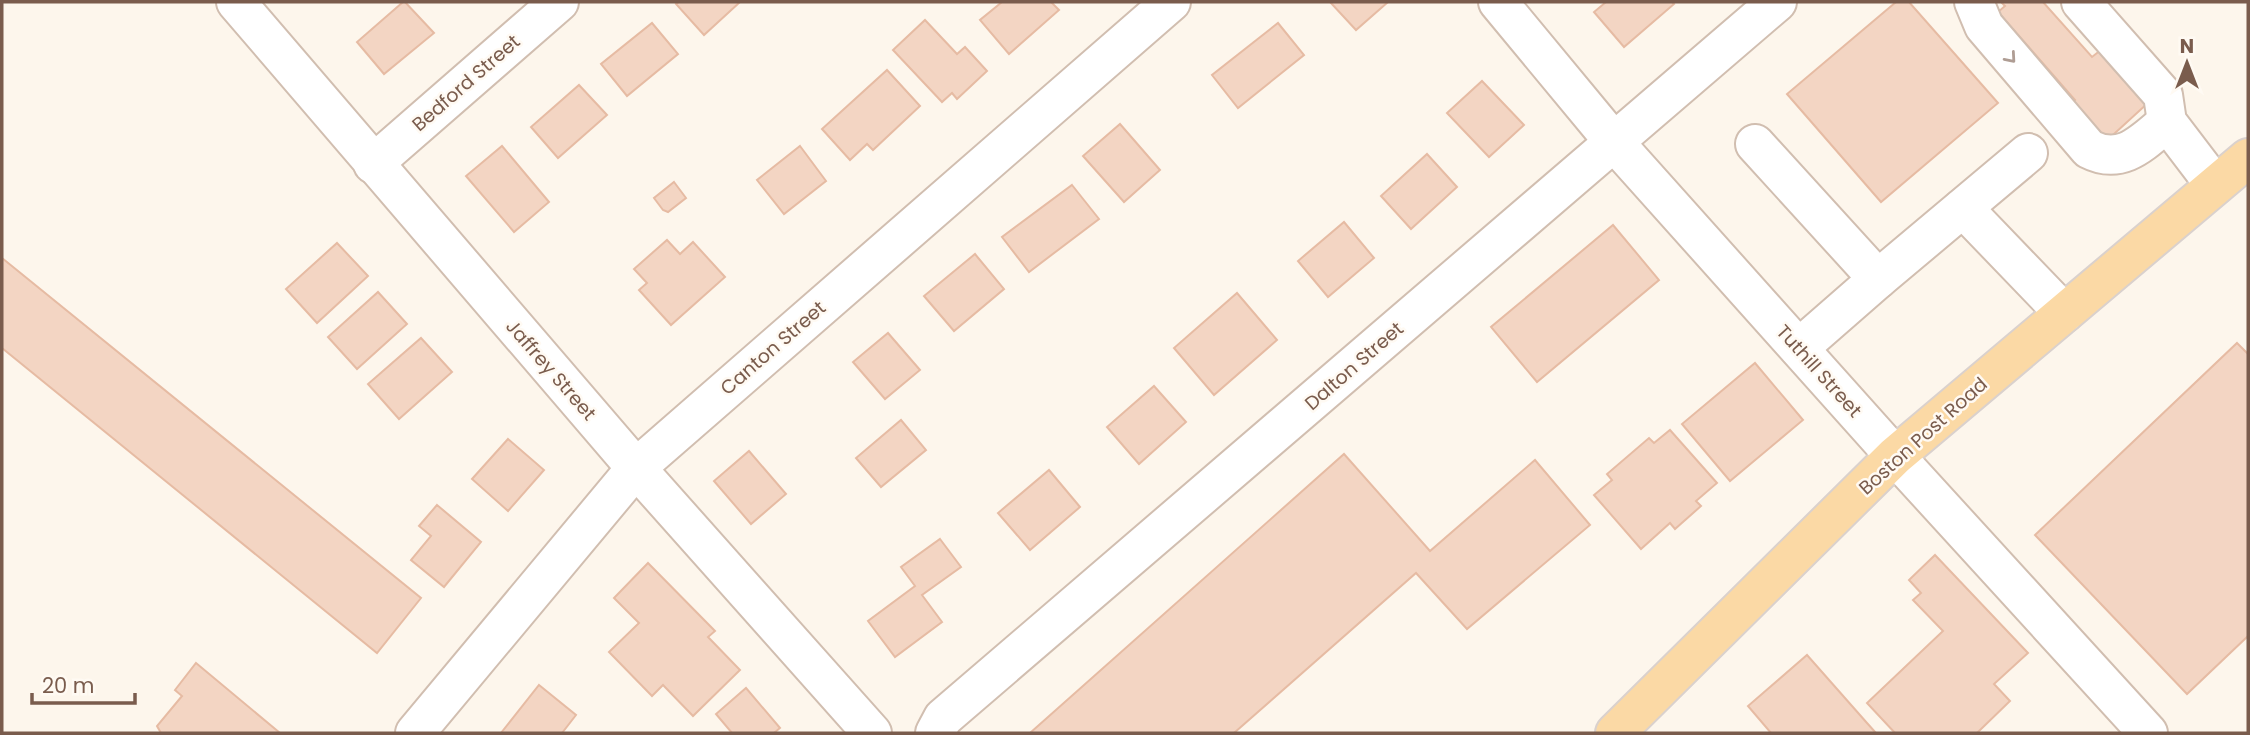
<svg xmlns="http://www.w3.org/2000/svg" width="2250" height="735" font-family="Poppins,sans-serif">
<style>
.building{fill:#f3d5c3;stroke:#e6bba3;stroke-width:2}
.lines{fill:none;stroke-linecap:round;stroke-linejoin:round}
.minor-casing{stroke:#d1beb0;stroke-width:42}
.major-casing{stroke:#dad1cd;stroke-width:42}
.minor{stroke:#fff;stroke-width:38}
.major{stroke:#fbd9a5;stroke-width:38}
.oneway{stroke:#af9d94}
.labels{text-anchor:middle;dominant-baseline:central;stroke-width:5;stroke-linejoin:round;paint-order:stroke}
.street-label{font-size:19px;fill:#7a5c4d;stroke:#fffaf3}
</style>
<rect width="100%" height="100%" fill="#fdf6ec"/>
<g class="building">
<path d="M 403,2 L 405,2 L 434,33 L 384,74 L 357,42 Z"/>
<path d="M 679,2 L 740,2 L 704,35 L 676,4 Z"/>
<path d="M 1002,2 L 1051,2 L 1059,10 L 1009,54 L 980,20 Z"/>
<path d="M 1330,2 L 1388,2 L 1356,30 Z"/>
<path d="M 1606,2 L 1672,2 L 1674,4 L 1624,47 L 1594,12 Z"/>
<path d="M 1896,2 L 1909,2 L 1998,103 L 1881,202 L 1787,94 Z"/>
<path d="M 2001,2 L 2043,2 L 2092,57 L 2102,49 L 2149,102 L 2103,144 L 2070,105 L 2075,100 L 1998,12 L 2005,6 Z"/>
<path d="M 925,20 L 957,54 L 965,47 L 987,71 L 957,99 L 952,93 L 942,102 L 893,50 Z"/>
<path d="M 652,23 L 678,54 L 627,96 L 601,64 Z"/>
<path d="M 1278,23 L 1304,55 L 1238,108 L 1212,75 Z"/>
<path d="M 887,70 L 920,106 L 873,150 L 867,144 L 850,160 L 822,129 Z"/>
<path d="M 1482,81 L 1524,125 L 1489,157 L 1447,113 Z"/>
<path d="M 579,85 L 607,115 L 558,158 L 531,127 Z"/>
<path d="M 1120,124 L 1160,170 L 1124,202 L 1083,156 Z"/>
<path d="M 502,146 L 549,202 L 514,232 L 466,176 Z"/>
<path d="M 800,146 L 826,181 L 784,214 L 757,180 Z"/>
<path d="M 1427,154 L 1457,187 L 1411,229 L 1381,196 Z"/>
<path d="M 674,182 L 686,198 L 668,212 L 663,210 L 654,198 Z"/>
<path d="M 1072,185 L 1099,219 L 1029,272 L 1002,237 Z"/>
<path d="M 1344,222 L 1374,258 L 1328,297 L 1298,261 Z"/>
<path d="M 1613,225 L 1659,280 L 1537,382 L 1491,327 Z"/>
<path d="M 667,240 L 680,254 L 693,242 L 725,277 L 671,325 L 639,290 L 647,283 L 634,269 Z"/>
<path d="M 337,243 L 368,276 L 317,323 L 286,289 Z"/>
<path d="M 975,254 L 1004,289 L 954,331 L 924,296 Z"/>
<path d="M 2,258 L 421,598 L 377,653 L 2,348 Z"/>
<path d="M 378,292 L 407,324 L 357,369 L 328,337 Z"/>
<path d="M 1237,293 L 1277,340 L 1214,395 L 1174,348 Z"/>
<path d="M 888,333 L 920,370 L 885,399 L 853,362 Z"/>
<path d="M 421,338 L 452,372 L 399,419 L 368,384 Z"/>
<path d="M 2237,343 L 2248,354 L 2248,636 L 2187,694 L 2035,535 Z"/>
<path d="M 1755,363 L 1803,420 L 1730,481 L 1682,424 Z"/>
<path d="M 1154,386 L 1186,422 L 1139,464 L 1107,427 Z"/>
<path d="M 901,420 L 926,450 L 881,487 L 856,458 Z"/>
<path d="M 1670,430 L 1717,483 L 1696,501 L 1701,506 L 1675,529 L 1670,523 L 1641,549 L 1594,495 L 1612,480 L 1607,474 L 1649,438 L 1654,443 Z"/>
<path d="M 508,439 L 544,470 L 508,511 L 472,479 Z"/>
<path d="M 749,451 L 786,494 L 751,524 L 714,481 Z"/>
<path d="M 1344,454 L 1430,551 L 1535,460 L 1590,525 L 1467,629 L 1416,573 L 1234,733 L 1030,733 Z"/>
<path d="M 1049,470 L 1080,507 L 1030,550 L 998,513 Z"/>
<path d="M 437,505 L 481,542 L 444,587 L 411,560 L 431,536 L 419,526 Z"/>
<path d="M 940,539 L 961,567 L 922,595 L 942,622 L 895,657 L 868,621 L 915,586 L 901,567 Z"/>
<path d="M 1935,555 L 2028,653 L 1994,684 L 2010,701 L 1977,733 L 1895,733 L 1867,703 L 1943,631 L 1913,600 L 1921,593 L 1909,580 Z"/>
<path d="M 648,563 L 715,631 L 708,637 L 740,670 L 693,716 L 663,685 L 652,696 L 609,652 L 639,623 L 614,598 Z"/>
<path d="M 1807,655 L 1867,723 L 1876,733 L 1771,733 L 1748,706 Z"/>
<path d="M 196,663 L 280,733 L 161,733 L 157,726 L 182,696 L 175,690 Z"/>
<path d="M 539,685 L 576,715 L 562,733 L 501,733 Z"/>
<path d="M 746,688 L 780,728 L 774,733 L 732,733 L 716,714 Z"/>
</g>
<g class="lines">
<defs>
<g id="minor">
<path d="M 236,2 L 636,468 L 872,733"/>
<path d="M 1498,2 L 1614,142 L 1895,456 L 2148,733"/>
<path d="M 1974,2 L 1984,26 L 2089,149 C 2122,166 2143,142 2167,122"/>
<path d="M 2081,2 L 2163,95 L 2167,122 L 2215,185"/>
<path d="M 1755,144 L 1878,279 L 2028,153"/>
<path d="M 373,164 L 559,2"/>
<path d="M 1963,208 L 2064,313"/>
<path d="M 1799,348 L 1878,279"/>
<path d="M 415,733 L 636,468 L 1171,2"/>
<path d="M 935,733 L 943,718 L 1777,2"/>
</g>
<path id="major" d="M 1615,733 L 1895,456 L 2248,158"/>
</defs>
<use href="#minor" class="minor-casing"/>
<use href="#major" class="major-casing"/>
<use href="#minor" class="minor"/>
<use href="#major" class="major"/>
</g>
<defs><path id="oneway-chevron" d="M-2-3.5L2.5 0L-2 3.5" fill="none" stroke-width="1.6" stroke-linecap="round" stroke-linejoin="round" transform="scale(1.75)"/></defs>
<use class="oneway" href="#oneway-chevron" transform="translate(2011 58) rotate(49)"/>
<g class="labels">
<g class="street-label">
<text transform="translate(466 83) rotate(-41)">Bedford Street</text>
<text transform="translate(773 348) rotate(-41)">Canton Street</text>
<text transform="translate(1354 366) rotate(-41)">Dalton Street</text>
<text transform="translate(551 370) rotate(49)">Jaffrey Street</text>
<text transform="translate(1819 371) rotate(48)">Tuthill Street</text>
<text transform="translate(1923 436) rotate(-42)">Boston Post Road</text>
</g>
</g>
<rect width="2250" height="735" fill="none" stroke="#7a5c4d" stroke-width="7"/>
<g transform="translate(2187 63)" stroke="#fffaf3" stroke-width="5" paint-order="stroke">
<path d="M0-5L12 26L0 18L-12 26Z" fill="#7a5c4d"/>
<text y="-10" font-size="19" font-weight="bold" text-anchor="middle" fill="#7a5c4d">N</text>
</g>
<path d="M32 693v10h103v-10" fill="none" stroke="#7a5c4d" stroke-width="3.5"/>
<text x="42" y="693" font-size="21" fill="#7a5c4d" stroke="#fffaf3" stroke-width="5" paint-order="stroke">20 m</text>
</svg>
